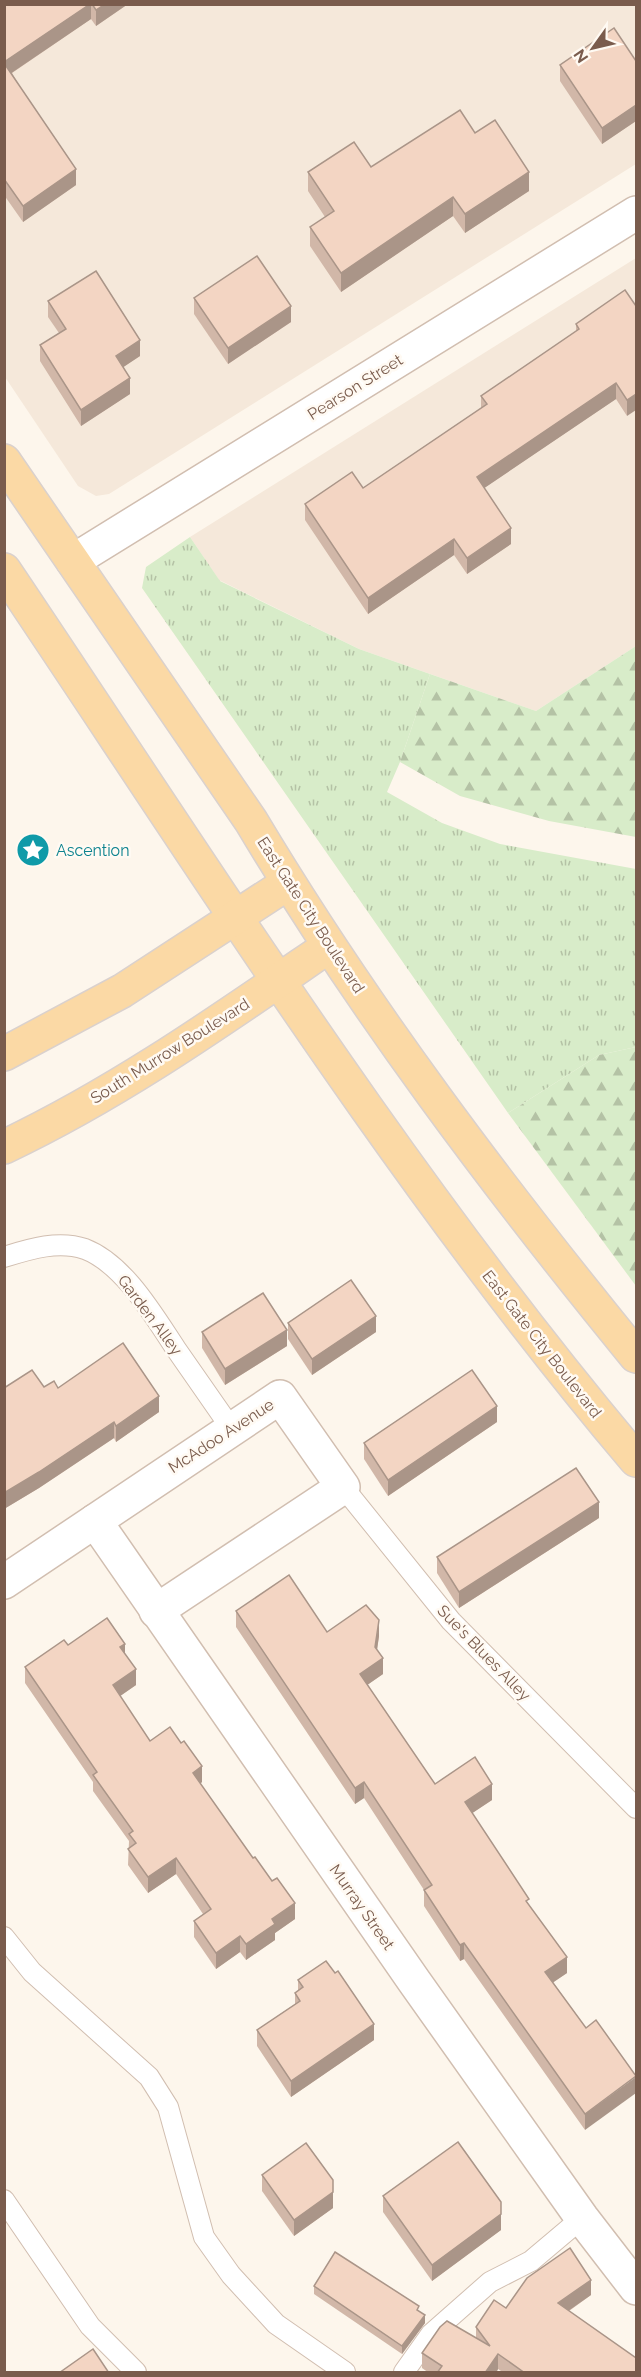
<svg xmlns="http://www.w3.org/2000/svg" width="641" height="2377" font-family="Raleway,sans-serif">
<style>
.residential{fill:#f5e8da}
.grass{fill:url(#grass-tufts)}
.forest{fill:url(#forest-firs)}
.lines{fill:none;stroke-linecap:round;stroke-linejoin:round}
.service-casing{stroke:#d1beb0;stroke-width:22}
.minor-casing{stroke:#d1beb0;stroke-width:36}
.primary-casing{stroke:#dad1cd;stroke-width:36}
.service{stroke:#fff;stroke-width:20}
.minor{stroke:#fff;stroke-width:33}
.primary{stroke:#fbd9a5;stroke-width:33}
.wall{fill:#d1b7a8}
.shaded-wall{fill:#aa9588}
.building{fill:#f3d5c3;stroke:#aa9588;stroke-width:1.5}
.labels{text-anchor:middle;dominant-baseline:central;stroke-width:5;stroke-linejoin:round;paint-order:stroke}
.street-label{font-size:16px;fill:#7a5c4d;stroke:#fffaf3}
.culture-label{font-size:16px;fill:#0d838f;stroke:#fffaf3;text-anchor:start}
</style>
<defs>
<pattern id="grass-tufts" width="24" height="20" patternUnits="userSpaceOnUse" patternTransform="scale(1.5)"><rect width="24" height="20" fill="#d8ecc9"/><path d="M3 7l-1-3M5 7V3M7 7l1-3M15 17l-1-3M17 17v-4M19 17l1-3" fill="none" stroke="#b4c2a5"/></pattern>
<pattern id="forest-firs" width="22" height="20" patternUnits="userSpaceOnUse" patternTransform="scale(1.5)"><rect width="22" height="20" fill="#d8ecc9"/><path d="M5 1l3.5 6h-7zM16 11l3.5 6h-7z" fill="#b4c2a5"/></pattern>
</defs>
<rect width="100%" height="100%" fill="#fdf6ec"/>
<g class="residential">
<path d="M 4,5 L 636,5 L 636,164 L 109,494 L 96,496 L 78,486 L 5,377 Z"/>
<path d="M 636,258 L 636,646 L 536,711 L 359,649 L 219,580 L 190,537 Z"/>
</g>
<path class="grass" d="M 190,537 L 220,581 L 359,649 L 430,674 L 400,762 L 387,792 L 442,823 L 500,844 L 636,869 L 636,1047 L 599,1055 L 508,1113 L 142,588 L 146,567 Z"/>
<g class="forest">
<path d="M 636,646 L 636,837 L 549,821 L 460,796 L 400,762 L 430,674 L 536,711 Z"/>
<path d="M 636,1047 L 636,1286 L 508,1113 L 599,1055 Z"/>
</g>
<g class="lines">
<defs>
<g id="service">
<path d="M 4,1257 C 30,1249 58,1240 85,1249 C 124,1264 154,1316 176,1349 C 195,1376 213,1402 231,1428"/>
<path d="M 343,1487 L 451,1621 L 636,1808"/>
<path d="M 4,1937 L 32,1972 L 149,2077 L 168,2107 L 204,2237 L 231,2275 L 276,2324 L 345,2372"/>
<path d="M 4,2200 L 90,2326 L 136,2372"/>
<path d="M 404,2372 L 431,2334 L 490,2282 L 531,2261 L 582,2218"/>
</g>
<g id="minor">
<path d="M 73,561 L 636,213"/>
<path d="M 95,1521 L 414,1981 L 582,2218 L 636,2288"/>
<path d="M 4,1582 L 280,1397 L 343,1487 L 156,1611"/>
</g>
<g id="primary">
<path d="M 4,461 L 251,821 C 364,1010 497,1186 636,1356"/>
<path d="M 4,570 C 207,872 401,1182 636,1460"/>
<path d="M 4,1054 L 122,991 L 288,883"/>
<path d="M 4,1147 C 120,1092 224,1018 329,946"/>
</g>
</defs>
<use href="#service" class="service-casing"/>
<use href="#minor" class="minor-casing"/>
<use href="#primary" class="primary-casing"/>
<use href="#service" class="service"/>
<use href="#minor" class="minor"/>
<use href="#primary" class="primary"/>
</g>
<g class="wall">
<path d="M 4,4 L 128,4 L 96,26 L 91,19 L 12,73 L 76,185 L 23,222 L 4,195 Z"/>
<path d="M 636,61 L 636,121 L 602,144 L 560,81 L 560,65 Z"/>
<path d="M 475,133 L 529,191 L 465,233 L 453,216 L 341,292 L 310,246 L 310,227 L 325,217 L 308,191 L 308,172 L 371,167 Z"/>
<path d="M 194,298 L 291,322 L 228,364 L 194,314 Z"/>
<path d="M 48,301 L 140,356 L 123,367 L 130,394 L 81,426 L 40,361 L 40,345 L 59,333 L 48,317 Z"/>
<path d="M 636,306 L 627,416 L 616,399 L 484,488 L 511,544 L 467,574 L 454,555 L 368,614 L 305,520 L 305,504 L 363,488 L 481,408 L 481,396 L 576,332 L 576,324 Z"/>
<path d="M 288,1323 L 376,1332 L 312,1375 L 288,1339 Z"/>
<path d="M 202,1332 L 287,1346 L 225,1385 L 202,1348 Z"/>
<path d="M 4,1388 L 58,1388 L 159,1412 L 116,1442 L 114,1438 L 39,1488 L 4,1509 Z"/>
<path d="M 497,1422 L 388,1496 L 364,1459 L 364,1443 Z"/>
<path d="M 599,1518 L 459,1608 L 437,1573 L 437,1557 Z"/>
<path d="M 236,1611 L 327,1632 L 379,1636 L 377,1650 L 383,1674 L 367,1685 L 435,1784 L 492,1800 L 472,1813 L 529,1905 L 567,1973 L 553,1982 L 586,2028 L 585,2130 L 464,1959 L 460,1961 L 424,1906 L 424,1890 L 364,1798 L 355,1804 L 236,1627 Z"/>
<path d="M 68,1645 L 125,1654 L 136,1685 L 120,1696 L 150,1741 L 202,1782 L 200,1784 L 295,1919 L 275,1933 L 275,1940 L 246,1960 L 240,1952 L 216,1969 L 194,1937 L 194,1921 L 203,1914 L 176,1874 L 148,1893 L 128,1865 L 129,1841 L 93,1791 L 93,1782 L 25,1683 L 25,1667 Z"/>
<path d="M 298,1980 L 374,2040 L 291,2097 L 257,2046 L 257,2030 L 295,2004 L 295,1993 L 298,1991 Z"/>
<path d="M 262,2175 L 333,2208 L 294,2236 L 262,2191 Z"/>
<path d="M 383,2196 L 501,2230 L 432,2281 L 383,2212 Z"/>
<path d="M 636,2203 L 636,2222 L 635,2220 L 635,2206 Z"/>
<path d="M 314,2286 L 425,2323 L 402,2354 L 314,2294 Z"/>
<path d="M 591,2295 L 569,2311 L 636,2373 L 504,2373 L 498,2369 L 496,2373 L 429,2373 L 422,2368 L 422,2353 L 476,2338 L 476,2327 L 506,2308 Z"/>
</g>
<g class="shaded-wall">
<path d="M 90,4 L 91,4 L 91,19 L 4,78 L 4,62 Z"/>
<path d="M 105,4 L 128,4 L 96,26 L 96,10 Z"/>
<path d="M 636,105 L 636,121 L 602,144 L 602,128 Z"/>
<path d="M 76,169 L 76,185 L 23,222 L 23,206 Z"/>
<path d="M 529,172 L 529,191 L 465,233 L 465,214 Z"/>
<path d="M 453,197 L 453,216 L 341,292 L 341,273 Z"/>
<path d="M 291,306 L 291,322 L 228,364 L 228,348 Z"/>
<path d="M 140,340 L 140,356 L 116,372 L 116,356 Z"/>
<path d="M 130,378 L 130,394 L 81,426 L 81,410 Z"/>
<path d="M 616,383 L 616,399 L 477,493 L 477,477 Z"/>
<path d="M 636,394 L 636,410 L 627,416 L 627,400 Z"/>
<path d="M 511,528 L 511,544 L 467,574 L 467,558 Z"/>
<path d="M 454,539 L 454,555 L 368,614 L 368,598 Z"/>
<path d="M 376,1316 L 376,1332 L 312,1375 L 312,1359 Z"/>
<path d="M 287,1330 L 287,1346 L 225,1385 L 225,1369 Z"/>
<path d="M 159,1396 L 159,1412 L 116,1442 L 116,1426 Z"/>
<path d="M 497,1406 L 497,1422 L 388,1496 L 388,1480 Z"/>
<path d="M 114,1422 L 114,1438 L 39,1488 L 4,1509 L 4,1493 Z"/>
<path d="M 599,1502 L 599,1518 L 459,1608 L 459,1592 Z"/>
<path d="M 379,1620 L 379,1636 L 375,1663 L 375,1647 Z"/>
<path d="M 125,1644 L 125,1660 L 120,1647 Z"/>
<path d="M 383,1658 L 383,1674 L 360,1690 L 360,1674 Z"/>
<path d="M 136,1669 L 136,1685 L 113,1701 L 113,1685 Z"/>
<path d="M 202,1766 L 202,1782 L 193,1789 L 193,1773 Z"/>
<path d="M 364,1782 L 364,1798 L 355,1804 L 355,1788 Z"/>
<path d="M 492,1784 L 492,1800 L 465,1818 L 465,1802 Z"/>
<path d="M 176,1858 L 176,1874 L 148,1893 L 148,1877 Z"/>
<path d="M 295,1903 L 295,1919 L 275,1933 L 275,1940 L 246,1960 L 246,1944 L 272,1919 Z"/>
<path d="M 240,1936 L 240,1952 L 216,1969 L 216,1953 Z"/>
<path d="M 464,1943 L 464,1959 L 460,1961 L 460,1945 Z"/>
<path d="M 567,1957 L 567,1973 L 545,1988 L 545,1972 Z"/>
<path d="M 374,2024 L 374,2040 L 291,2097 L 291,2081 Z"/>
<path d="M 636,2077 L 636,2093 L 585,2130 L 585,2114 Z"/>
<path d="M 333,2192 L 333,2208 L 294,2236 L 294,2220 Z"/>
<path d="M 501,2214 L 501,2230 L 432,2281 L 432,2265 Z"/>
<path d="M 591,2280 L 591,2295 L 558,2318 L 558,2303 Z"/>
<path d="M 425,2315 L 425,2323 L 402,2354 L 402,2346 Z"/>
<path d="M 498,2354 L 498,2369 L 496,2373 L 485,2373 Z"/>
</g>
<g class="building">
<path d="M 4,4 L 90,4 L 4,62 Z"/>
<path d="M 92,4 L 105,4 L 96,10 Z"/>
<path d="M 614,28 L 636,61 L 636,105 L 602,128 L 560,65 Z"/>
<path d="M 4,63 L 76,169 L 23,206 L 4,179 Z"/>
<path d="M 460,110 L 475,133 L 495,120 L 529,172 L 465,214 L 453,197 L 341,273 L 310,227 L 334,211 L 308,172 L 354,142 L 371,167 Z"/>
<path d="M 257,256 L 291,306 L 228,348 L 194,298 Z"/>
<path d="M 96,271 L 140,340 L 116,356 L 130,378 L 81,410 L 40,345 L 66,329 L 48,301 Z"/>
<path d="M 625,290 L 636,306 L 636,394 L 627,400 L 616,383 L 477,477 L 511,528 L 467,558 L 454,539 L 368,598 L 305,504 L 352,472 L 363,488 L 487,404 L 481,396 L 579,329 L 576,324 Z"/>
<path d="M 351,1280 L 376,1316 L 312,1359 L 288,1323 Z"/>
<path d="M 263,1293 L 287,1330 L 225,1369 L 202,1332 Z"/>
<path d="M 123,1343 L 159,1396 L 116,1426 L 114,1422 L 39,1472 L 4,1493 L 4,1388 L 32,1370 L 44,1387 L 54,1381 L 58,1388 Z"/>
<path d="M 472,1370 L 497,1406 L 388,1480 L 364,1443 Z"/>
<path d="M 576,1468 L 599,1502 L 459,1592 L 437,1557 Z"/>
<path d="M 289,1575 L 327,1632 L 366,1605 L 379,1620 L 375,1647 L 383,1658 L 360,1674 L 435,1784 L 475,1757 L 492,1784 L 465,1802 L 529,1899 L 526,1901 L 567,1957 L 545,1972 L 586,2028 L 596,2020 L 636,2076 L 585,2114 L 464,1943 L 460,1945 L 424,1890 L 432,1885 L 364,1782 L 355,1788 L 236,1611 Z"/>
<path d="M 107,1618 L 125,1644 L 120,1647 L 136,1669 L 113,1685 L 150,1741 L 170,1727 L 181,1743 L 184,1741 L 202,1766 L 193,1773 L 253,1858 L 255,1857 L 272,1881 L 277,1878 L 295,1903 L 272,1919 L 275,1924 L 246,1944 L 240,1936 L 216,1953 L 194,1921 L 211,1909 L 176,1858 L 148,1877 L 128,1849 L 136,1843 L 129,1834 L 133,1831 L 93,1775 L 97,1772 L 25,1667 L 64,1640 L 68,1645 Z"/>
<path d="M 326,1961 L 335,1973 L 338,1971 L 374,2024 L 291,2081 L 257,2030 L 300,2001 L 295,1993 L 303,1987 L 298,1980 Z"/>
<path d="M 458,2142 L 501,2202 L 501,2214 L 432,2265 L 383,2196 Z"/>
<path d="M 306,2143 L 333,2180 L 333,2192 L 294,2220 L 262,2175 Z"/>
<path d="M 570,2248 L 591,2280 L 558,2303 L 636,2358 L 636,2373 L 525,2373 L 498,2354 L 485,2373 L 437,2373 L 442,2366 L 422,2353 L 440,2327 L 447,2321 L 490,2346 L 476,2327 L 494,2300 L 506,2308 L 527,2278 Z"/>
<path d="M 335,2252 L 419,2306 L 417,2310 L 425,2315 L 402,2346 L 314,2286 Z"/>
<path d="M 93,2349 L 109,2373 L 59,2373 Z"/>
</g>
<defs>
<symbol id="sight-disc" viewBox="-11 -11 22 22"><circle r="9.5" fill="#0f9aa8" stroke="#fffaf3"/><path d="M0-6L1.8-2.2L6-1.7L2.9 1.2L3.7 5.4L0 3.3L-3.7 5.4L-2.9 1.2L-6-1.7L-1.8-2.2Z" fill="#fff"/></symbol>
</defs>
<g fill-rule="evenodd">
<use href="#sight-disc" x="14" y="831" width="38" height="38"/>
</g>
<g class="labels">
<g class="street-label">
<text transform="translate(355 387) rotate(-32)">Pearson Street</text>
<text transform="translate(311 915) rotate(57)">East Gate City Boulevard</text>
<text transform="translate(170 1051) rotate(-32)">South Murrow Boulevard</text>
<text transform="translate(150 1315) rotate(53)">Garden Alley</text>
<text transform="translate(542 1344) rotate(52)">East Gate City Boulevard</text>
<text transform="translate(221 1436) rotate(-33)">McAdoo Avenue</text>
<text transform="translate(484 1653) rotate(46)">Sue's Blues Alley</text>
<text transform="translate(362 1907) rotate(55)">Murray Street</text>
</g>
<g class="culture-label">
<text x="56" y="850">Ascention</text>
</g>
</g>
<rect width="641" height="2377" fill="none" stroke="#7a5c4d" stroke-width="12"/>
<g transform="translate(593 48) rotate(236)" stroke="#fffaf3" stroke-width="4.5" paint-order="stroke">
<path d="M0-4.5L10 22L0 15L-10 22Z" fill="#7a5c4d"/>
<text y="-9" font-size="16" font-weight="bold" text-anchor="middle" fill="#7a5c4d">N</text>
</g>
</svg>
